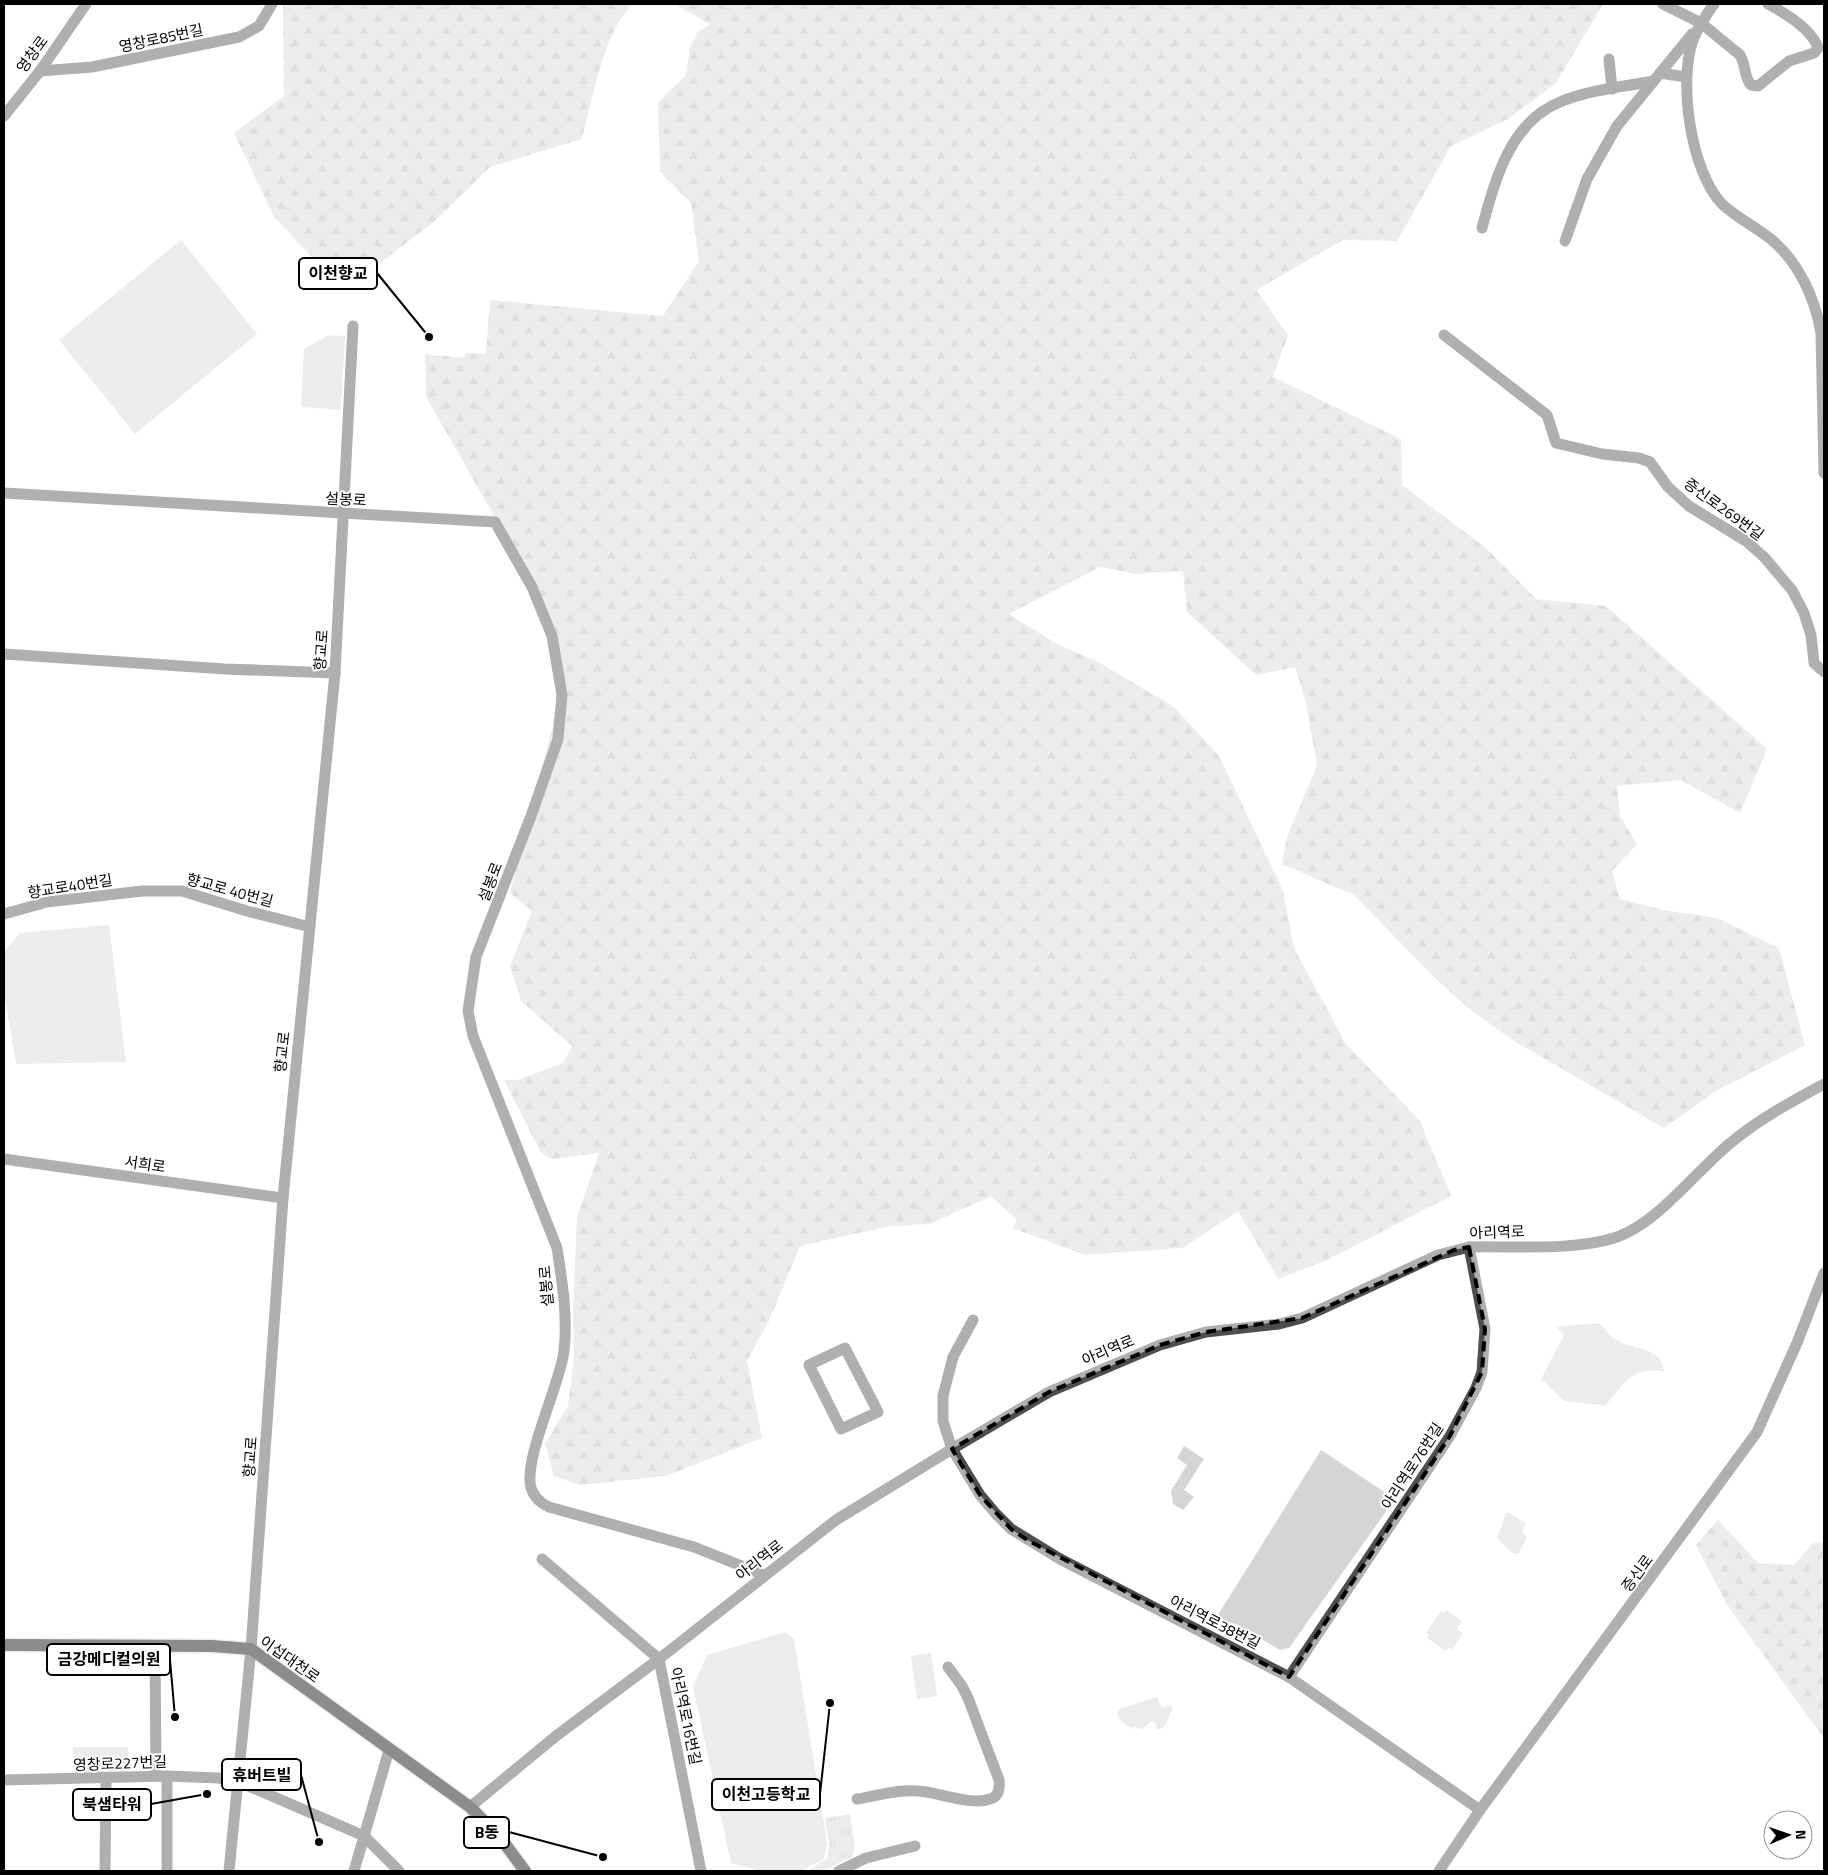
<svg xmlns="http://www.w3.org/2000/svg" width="1828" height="1875" font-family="'Titillium Web','Noto Sans KR',sans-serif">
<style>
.grass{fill:url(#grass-tufts)}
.forest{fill:url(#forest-firs)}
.green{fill:#d5d5d5}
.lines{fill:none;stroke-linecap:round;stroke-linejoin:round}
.major-casing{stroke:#dbdbdb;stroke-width:15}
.minor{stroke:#4e4e4e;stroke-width:11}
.major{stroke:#000;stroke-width:12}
.marked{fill:none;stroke:#000;stroke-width:4;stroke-dasharray:10 6;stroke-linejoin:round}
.labels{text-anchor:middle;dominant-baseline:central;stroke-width:4;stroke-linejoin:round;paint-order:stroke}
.street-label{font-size:15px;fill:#000;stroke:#fff}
.leader{fill:none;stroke:#000;stroke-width:2}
.callout-dot{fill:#000;stroke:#fff;stroke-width:2}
.callout{fill:#fff;stroke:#000;stroke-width:2}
.callout-label{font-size:16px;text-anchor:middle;font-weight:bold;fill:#000}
</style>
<defs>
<pattern id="grass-tufts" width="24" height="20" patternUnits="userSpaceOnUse" patternTransform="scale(1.25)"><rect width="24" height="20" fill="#d5d5d5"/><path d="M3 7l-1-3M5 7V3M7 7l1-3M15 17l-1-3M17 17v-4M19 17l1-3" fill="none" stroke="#b5b5b5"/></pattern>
<pattern id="forest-firs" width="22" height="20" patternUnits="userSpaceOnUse" patternTransform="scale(1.25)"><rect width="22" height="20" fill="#d5d5d5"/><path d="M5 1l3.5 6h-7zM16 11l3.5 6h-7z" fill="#b5b5b5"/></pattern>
</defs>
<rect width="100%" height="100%" fill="#fff"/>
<path class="grass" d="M 850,1814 L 855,1849 L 852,1857 L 822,1871 L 808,1871 L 827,1858 L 829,1845 L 825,1818 Z"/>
<g class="forest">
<path d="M 283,4 L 635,4 C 606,21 591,105 582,139 L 490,167 L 435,221 L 359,279 L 329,275 L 274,217 L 234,133 L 284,96 Z"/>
<path d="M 674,4 L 1603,4 L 1556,83 L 1508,119 L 1451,146 L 1397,241 L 1343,240 L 1256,290 L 1288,335 L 1273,377 L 1401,439 L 1402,485 L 1487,549 L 1536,599 L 1606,606 L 1767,749 L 1740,813 L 1681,780 L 1617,786 L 1620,816 L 1637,844 L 1612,871 L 1620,899 L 1663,910 L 1717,918 L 1779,948 L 1805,1045 L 1716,1091 L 1664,1128 L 1514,1041 L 1468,1008 L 1433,976 L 1354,895 L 1282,864 L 1287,837 L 1317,766 L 1306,702 L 1295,667 L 1256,675 L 1187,612 L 1183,571 L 1136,574 L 1100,567 L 1009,614 L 1057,644 L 1100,663 L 1174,707 L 1219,756 L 1283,891 L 1294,948 L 1346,1044 L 1420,1121 L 1451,1196 L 1327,1260 L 1278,1279 L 1238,1211 L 1183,1248 L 1085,1255 L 1013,1228 L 1017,1220 L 991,1196 L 930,1224 L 890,1226 L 800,1246 L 769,1321 L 747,1361 L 762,1438 L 666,1476 L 579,1485 L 554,1476 L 545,1444 L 568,1406 L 574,1359 L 573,1311 L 577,1217 L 599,1153 L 552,1159 L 541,1153 L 504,1080 L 518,1080 L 563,1063 L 572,1046 L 521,1001 L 510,966 L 532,911 L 510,893 L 553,725 L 561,674 L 533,584 L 426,397 L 425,354 L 464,358 L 465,353 L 486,354 L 490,300 L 663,316 L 699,261 L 691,203 L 660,172 L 658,102 L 686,75 L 690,48 L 697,33 L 710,24 Z"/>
<path d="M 1718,1520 L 1758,1563 L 1794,1565 L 1814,1542 L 1824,1543 L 1824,1738 L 1727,1605 L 1696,1545 Z"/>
</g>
<g class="green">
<path d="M 181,240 L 257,334 L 135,434 L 59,340 Z"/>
<path d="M 329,335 L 345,336 L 341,410 L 301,407 L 304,349 Z"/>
<path d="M 109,925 L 126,1062 L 16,1064 L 4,992 L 4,952 L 20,933 Z"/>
<path d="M 1599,1323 C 1605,1329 1612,1339 1620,1342 C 1636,1349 1663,1349 1664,1372 C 1632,1365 1624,1384 1605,1406 L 1564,1401 L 1541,1379 L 1564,1335 L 1557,1327 Z"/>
<path d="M 1184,1446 L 1204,1459 L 1184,1490 L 1194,1497 L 1183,1510 L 1173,1504 L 1171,1491 L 1187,1465 L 1177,1458 Z"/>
<path d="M 1321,1450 L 1395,1499 L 1289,1648 L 1280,1650 L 1236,1624 L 1216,1618 Z"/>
<path d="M 1506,1513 L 1510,1513 L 1526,1524 L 1522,1532 L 1527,1537 L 1518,1554 L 1512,1553 L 1497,1538 Z"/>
<path d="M 1446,1610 L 1462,1621 L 1457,1629 L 1463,1633 L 1452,1650 L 1448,1648 L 1446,1651 L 1427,1638 L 1429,1635 L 1426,1633 L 1441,1611 L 1444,1613 Z"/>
<path d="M 785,1632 L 794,1639 L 827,1843 L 824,1859 L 801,1871 L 762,1871 L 731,1863 L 693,1687 L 707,1655 Z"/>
<path d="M 931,1653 L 937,1696 L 917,1699 L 911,1656 Z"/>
<path d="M 1157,1697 L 1162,1708 L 1171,1704 L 1173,1710 C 1166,1717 1170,1727 1157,1730 L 1156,1724 L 1151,1721 L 1143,1729 L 1133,1727 L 1132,1729 L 1121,1721 L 1117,1714 L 1119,1709 Z"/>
<path d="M 73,1747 L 128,1747 L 128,1774 L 74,1774 Z"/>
</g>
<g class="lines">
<defs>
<path id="major" d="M 4,1645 L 212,1646 L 251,1649 L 470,1807 L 499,1836 L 525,1871"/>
</defs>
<use href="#major" class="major-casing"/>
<g class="minor">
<path d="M 1663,4 L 1701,23 L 1740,55 C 1746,65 1744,77 1751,85 L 1758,86 L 1789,61 L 1814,53 L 1818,48 C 1812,29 1785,13 1768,4"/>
<path d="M 1714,4 C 1706,15 1698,27 1693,40 C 1678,82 1691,172 1722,204 C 1737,218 1756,227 1772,240 C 1799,263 1815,298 1821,333 L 1824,473"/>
<path d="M 1609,59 L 1612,89"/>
<path d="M 40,71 L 92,67 L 239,37 L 259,26 L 272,4"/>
<path d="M 1660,73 L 1686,77"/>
<path d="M 4,116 L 40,71 L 86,4"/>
<path d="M 1482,228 C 1495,180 1510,122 1560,102 C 1588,90 1623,87 1653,81"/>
<path d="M 1565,241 L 1587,179 L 1617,126 L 1692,34"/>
<path d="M 1444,335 L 1547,415 L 1556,443 L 1602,454 L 1639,458 L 1650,462 L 1668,487 L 1689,506 L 1746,541 L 1764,557 L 1792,590 L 1804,613 L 1811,635 L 1814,663 L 1824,672"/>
<path d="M 4,493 L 495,522 L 532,587 L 552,636 L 562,695 L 558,739 L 531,816 L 476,957 L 468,1011 L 473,1036 L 557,1248 C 562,1280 568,1317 564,1351 C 560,1385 523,1459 531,1488 C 534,1497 540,1503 549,1507 L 694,1547 L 764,1575"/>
<path d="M 4,654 L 225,669 L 335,673"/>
<path d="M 4,914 L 47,902 L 142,891 L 182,891 L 247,911 L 310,927"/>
<path d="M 4,1159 L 283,1198"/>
<path d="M 973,1320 L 953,1357 L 943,1396 L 943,1421 L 952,1449 L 980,1495 L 996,1514 L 1011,1529 L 1060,1559 L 1289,1677 L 1480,1810"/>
<path d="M 845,1348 L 878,1412 L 841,1429 L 809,1365 Z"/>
<path d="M 542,1559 L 659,1659 L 701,1871"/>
<path d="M 155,1646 L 156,1776"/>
<path d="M 1289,1677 L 1450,1436 L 1476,1388 L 1482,1372 L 1485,1329 L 1469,1247"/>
<path d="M 167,1776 L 167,1871"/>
<path d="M 4,1780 L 167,1776 L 218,1778 L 237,1781 L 364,1836 L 399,1871"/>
<path d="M 857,1799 C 876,1796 898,1789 918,1791 C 938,1792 971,1806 990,1799 C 999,1797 1000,1788 999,1780 L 968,1698 L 962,1686 L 948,1667"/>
<path d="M 470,1807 L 556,1736 L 659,1659 L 836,1520 L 952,1449 L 1049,1392 L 1160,1345 L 1206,1332 L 1279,1324 L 1302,1318 L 1438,1255 L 1469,1247 C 1513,1246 1577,1251 1617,1237 C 1657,1223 1695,1173 1728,1145 C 1757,1120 1791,1102 1824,1084"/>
<path d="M 105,1871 L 106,1779"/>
<path d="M 229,1871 L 251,1649 L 283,1198 L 335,673 L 353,326"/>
<path d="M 354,1871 L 389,1750"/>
<path d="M 839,1871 L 866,1858 L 915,1846"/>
<path d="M 1439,1871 L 1480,1810 L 1757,1432 L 1797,1343 L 1824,1273"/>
</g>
<use href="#major" class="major"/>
</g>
<path d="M0 0H1828V1875H0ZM 1469,1247 L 1485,1329 L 1482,1372 L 1450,1436 L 1289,1677 L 1029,1541 L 1011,1529 L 980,1495 L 952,1449 L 1049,1392 L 1160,1345 L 1206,1332 L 1302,1318 L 1454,1250 Z" fill="#fff" fill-opacity=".55" fill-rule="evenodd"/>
<path class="marked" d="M 1469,1247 L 1485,1329 L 1482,1372 L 1450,1436 L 1289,1677 L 1029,1541 L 1011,1529 L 980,1495 L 952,1449 L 1049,1392 L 1160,1345 L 1206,1332 L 1302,1318 L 1454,1250 Z"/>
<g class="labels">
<g class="street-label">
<text transform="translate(161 38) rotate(-12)">영창로85번길</text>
<text transform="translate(32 54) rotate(-54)">영창로</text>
<text transform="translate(346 499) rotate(3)">설봉로</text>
<text transform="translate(1724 509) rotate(36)">증신로269번길</text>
<text transform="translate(321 650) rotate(-86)">향교로</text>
<text transform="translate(490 882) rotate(-69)">설봉로</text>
<text transform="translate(70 886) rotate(-9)">향교로40번길</text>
<text transform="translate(230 890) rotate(15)">향교로 40번길</text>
<text transform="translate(282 1052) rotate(-84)">향교로</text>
<text transform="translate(145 1164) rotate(8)">서희로</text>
<text transform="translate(1497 1232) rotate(-2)">아리역로</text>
<text transform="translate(546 1286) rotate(-95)">설봉로</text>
<text transform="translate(1108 1350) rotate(-23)">아리역로</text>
<text transform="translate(250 1457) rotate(-86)">향교로</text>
<text transform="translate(1412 1466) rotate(-57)">아리역로76번길</text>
<text transform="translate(759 1560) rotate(-38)">아리역로</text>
<text transform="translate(1637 1573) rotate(-54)">증신로</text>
<text transform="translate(1215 1622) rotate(27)">아리역로38번길</text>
<text transform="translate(290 1659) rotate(35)">이섭대천로</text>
<text transform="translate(686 1716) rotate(78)">아리역로16번길</text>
<text transform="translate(120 1763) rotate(-2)">영창로227번길</text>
</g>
</g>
<path class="leader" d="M429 337L377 273M175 1717L170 1660M319 1842L301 1775M830 1703L820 1794M207 1794L151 1804M603 1857L509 1832"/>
<g class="callout-dot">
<circle cx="429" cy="337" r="5"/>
<circle cx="175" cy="1717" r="5"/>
<circle cx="319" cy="1842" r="5"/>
<circle cx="830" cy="1703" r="5"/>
<circle cx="207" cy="1794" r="5"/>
<circle cx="603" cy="1857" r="5"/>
</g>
<g class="callout">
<rect x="299" y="258" width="78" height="31" rx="5"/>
<rect x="47" y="1644" width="123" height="31" rx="5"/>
<rect x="222" y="1759" width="79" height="31" rx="5"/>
<rect x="712" y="1779" width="108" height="31" rx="5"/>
<rect x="73" y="1789" width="78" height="31" rx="5"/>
<rect x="464" y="1817" width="45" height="31" rx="5"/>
</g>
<g class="callout-label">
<text x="338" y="279">이천향교</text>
<text x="109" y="1665">금강메디컬의원</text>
<text x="262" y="1781">휴버트빌</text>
<text x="766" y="1800">이천고등학교</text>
<text x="112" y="1810">북샘타워</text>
<text x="487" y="1838">B동</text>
</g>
<rect width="1828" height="1875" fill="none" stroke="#000000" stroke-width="10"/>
<g transform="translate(1788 1835) rotate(88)"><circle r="24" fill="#ffffff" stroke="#999999"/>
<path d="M0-4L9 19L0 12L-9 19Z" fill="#000000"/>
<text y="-8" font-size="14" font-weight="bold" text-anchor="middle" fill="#000000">N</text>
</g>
</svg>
